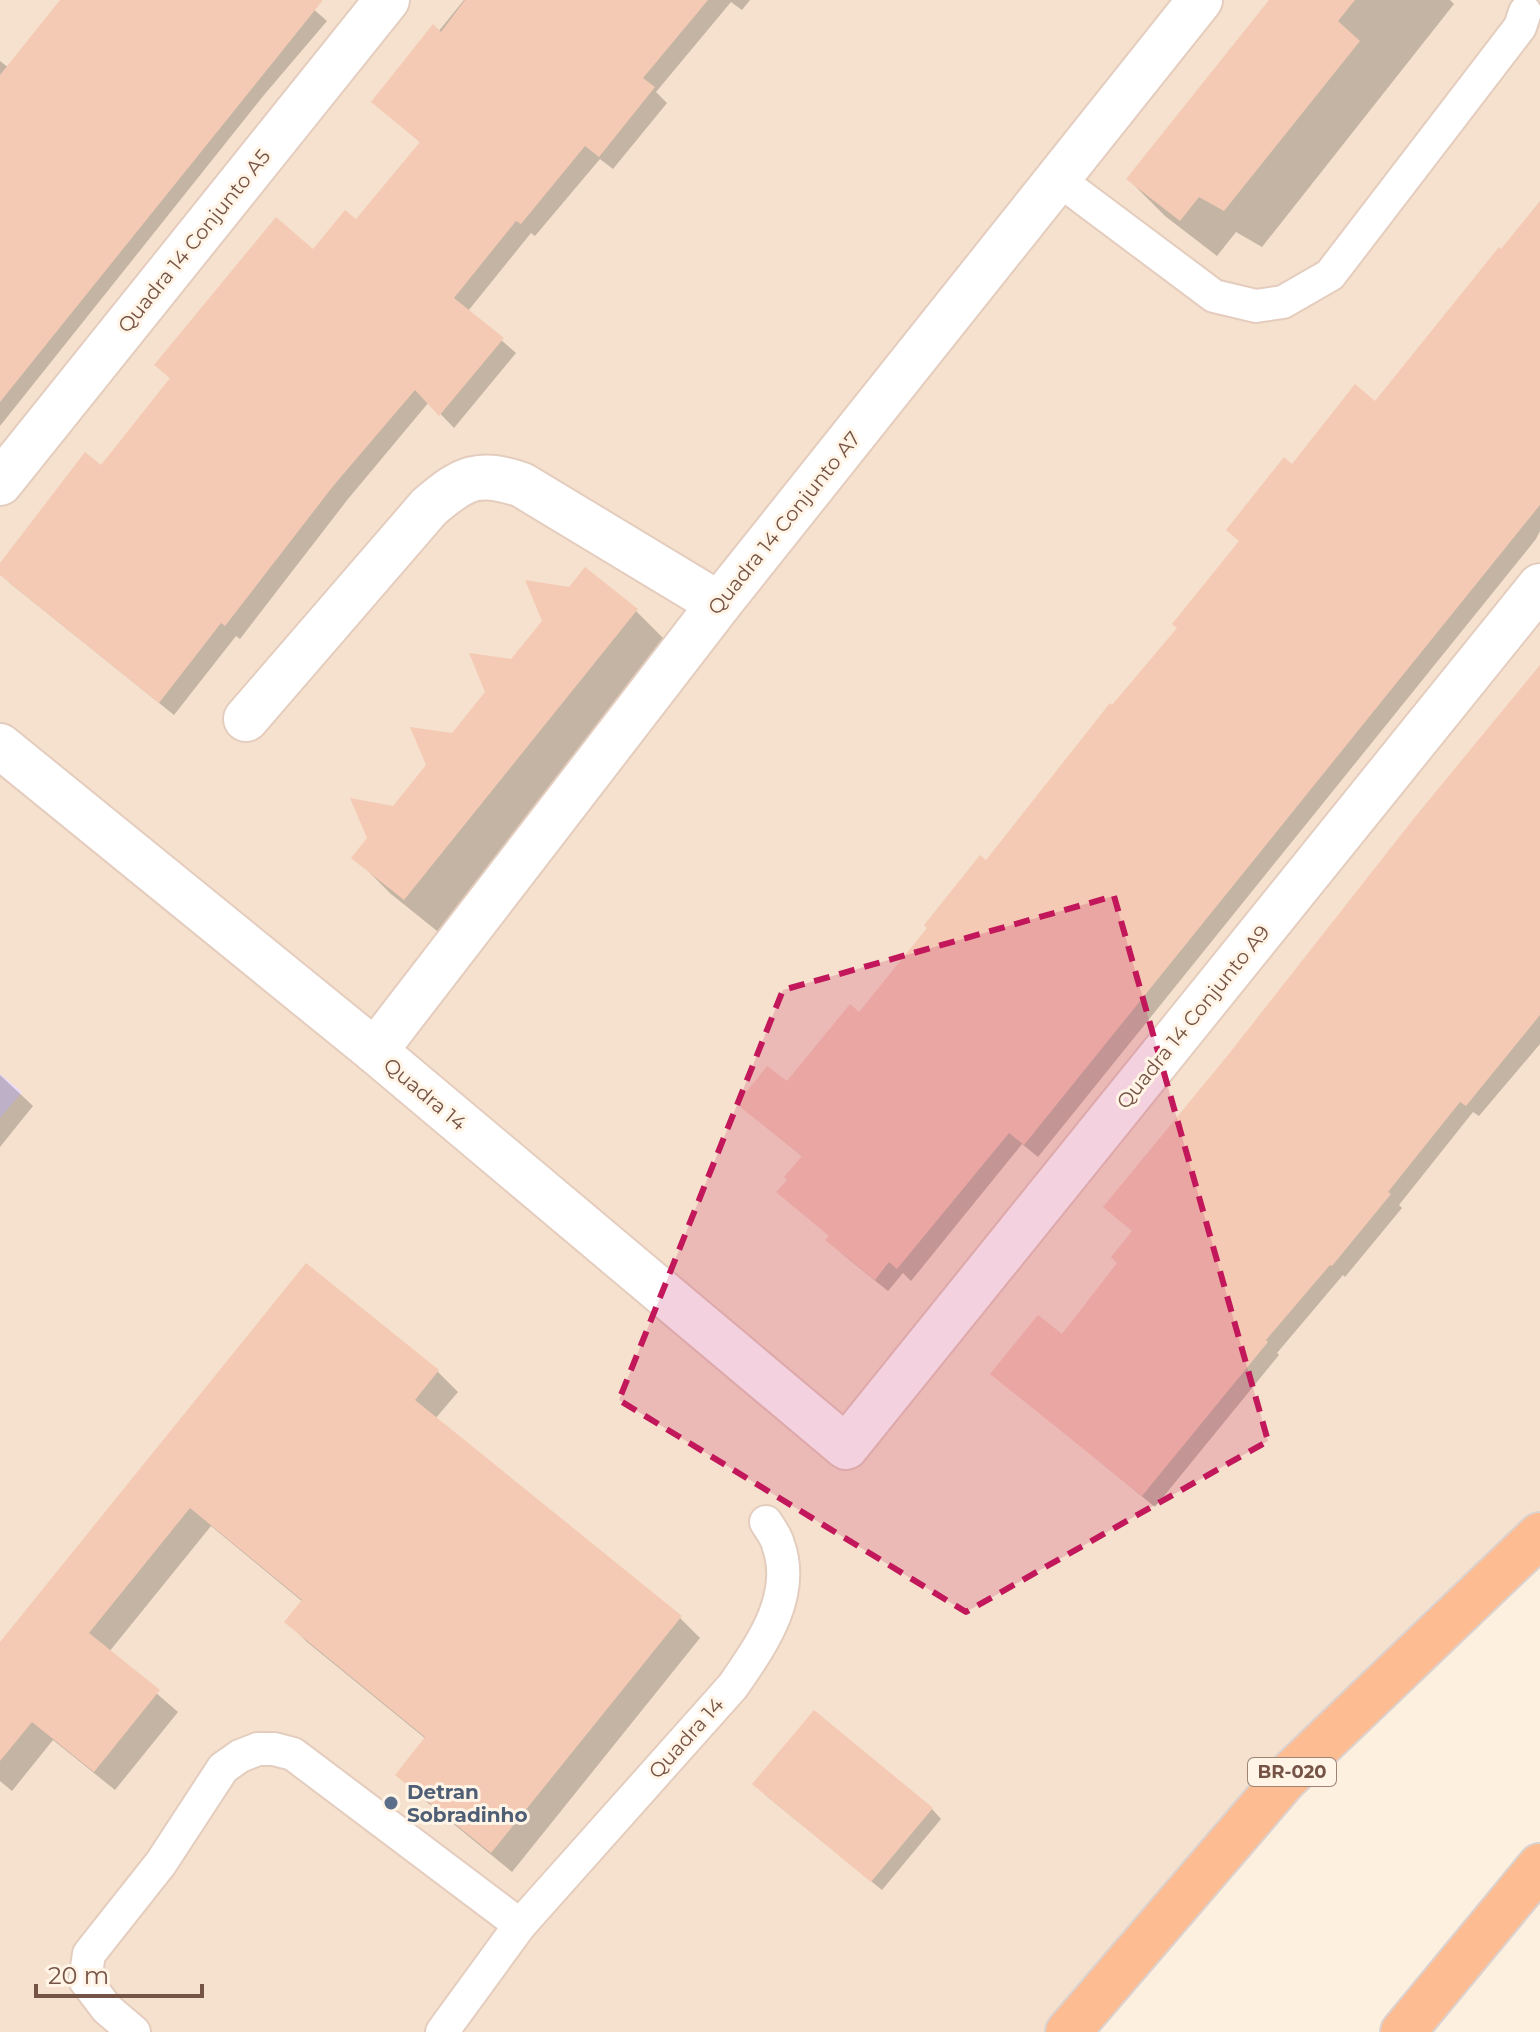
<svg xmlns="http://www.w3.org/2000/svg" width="1540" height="2032" font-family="Montserrat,sans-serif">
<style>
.residential{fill:#f5e1cd}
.education{fill:#eddcf9}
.shadow{fill:#0003}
.building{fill:#f4cab5}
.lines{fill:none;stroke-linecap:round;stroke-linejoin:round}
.service-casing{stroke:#e4cdbe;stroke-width:36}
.minor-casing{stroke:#e4cdbe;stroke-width:48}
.trunk-casing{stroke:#dbd2cf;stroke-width:48}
.service{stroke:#fff;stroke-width:32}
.minor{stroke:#fff;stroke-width:44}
.trunk{stroke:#febc92;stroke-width:44}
.marked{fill:#c2185b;fill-opacity:0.2;stroke:#c2185b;stroke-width:6;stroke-dasharray:16 10;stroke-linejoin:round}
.service-dot{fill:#5c6f8a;stroke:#fff4e6;stroke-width:3}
.labels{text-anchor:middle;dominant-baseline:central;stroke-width:6;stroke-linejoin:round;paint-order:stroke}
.shield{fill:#fff4e6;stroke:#9e8375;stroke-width:2}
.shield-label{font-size:18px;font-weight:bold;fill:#755345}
.street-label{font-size:20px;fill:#755345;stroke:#fff4e6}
.service-label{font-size:20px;font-weight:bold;fill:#4e5e75;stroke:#fff4e6;text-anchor:start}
</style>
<rect width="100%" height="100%" fill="#fdf0df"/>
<path class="residential" d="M 0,0 L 1540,0 L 1540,1535 L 1050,2032 L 0,2032 Z"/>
<path class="education" d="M 0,1074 L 22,1092 L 0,1118 Z"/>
<g class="shadow">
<path d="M 73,0 L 303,0 L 327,21 L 264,95 L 0,426 L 0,61 L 9,68 Z"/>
<path d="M 464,0 L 750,0 L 742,10 L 731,2 L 656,92 L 667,103 L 613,169 L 600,159 L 535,236 L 531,233 L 468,311 L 516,353 L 454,428 L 429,402 L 348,499 L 240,639 L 236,636 L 174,715 L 11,584 L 0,573 L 0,567 L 102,468 L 171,379 L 157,365 L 357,222 L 421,143 L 373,102 L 438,32 Z"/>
<path d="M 1271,0 L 1450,0 L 1454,4 L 1262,247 L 1236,232 L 1217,256 L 1165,216 L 1128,179 Z"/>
<path d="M 1540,204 L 1540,531 L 1536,539 L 1038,1157 L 1022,1144 L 911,1281 L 903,1273 L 888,1291 L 841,1253 L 831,1237 L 792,1204 L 803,1157 L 755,1118 L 860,1014 L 987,863 L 1179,628 L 1292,466 L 1376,404 Z"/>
<path d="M 636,611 L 673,648 L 442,935 L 391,894 L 354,857 L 512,661 Z"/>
<path d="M 1540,666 L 1540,1044 L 1479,1116 L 1473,1112 L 1399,1205 L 1402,1208 L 1345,1277 L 1343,1275 L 1277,1353 L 1279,1355 L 1155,1507 L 993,1374 L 1062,1337 L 1120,1263 L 1134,1232 L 1229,1057 Z"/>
<path d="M 0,1075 L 33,1106 L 0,1147 Z"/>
<path d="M 307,1266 L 438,1372 L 458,1392 L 435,1419 L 680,1618 L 700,1638 L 512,1872 L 417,1794 L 397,1774 L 426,1739 L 307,1642 L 287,1622 L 303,1602 L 211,1526 L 109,1652 L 178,1712 L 115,1790 L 53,1740 L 12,1791 L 0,1781 L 0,1645 Z"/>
<path d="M 764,1794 L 932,1809 L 941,1819 L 882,1890 Z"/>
</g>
<g class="building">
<path d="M 60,0 L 323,0 L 0,402 L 0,75 Z"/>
<path d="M 465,0 L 708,0 L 643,78 L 655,87 L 599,157 L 585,146 L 521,224 L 516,221 L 454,298 L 504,338 L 439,416 L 415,390 L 334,485 L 225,626 L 221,623 L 159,703 L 0,575 L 0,563 L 85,452 L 101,465 L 170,378 L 154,365 L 276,217 L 313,249 L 345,210 L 356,219 L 420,142 L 371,102 L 433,24 L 441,32 Z"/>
<path d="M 1269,0 L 1355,0 L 1338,21 L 1360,41 L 1224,211 L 1199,197 L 1180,221 L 1126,179 Z"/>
<path d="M 1540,201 L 1540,505 L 1024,1145 L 1009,1133 L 897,1269 L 889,1262 L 875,1280 L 825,1240 L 829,1236 L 776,1192 L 787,1180 L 784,1177 L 802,1156 L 739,1106 L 742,1103 L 740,1100 L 767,1066 L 787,1081 L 850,1004 L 859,1012 L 927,928 L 924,925 L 980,855 L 986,860 L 1110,703 L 1112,705 L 1177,628 L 1172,624 L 1239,541 L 1226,530 L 1284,457 L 1292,464 L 1355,384 L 1375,401 L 1499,247 L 1501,249 Z"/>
<path d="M 585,567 L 638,609 L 404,900 L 351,858 L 367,838 L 350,798 L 393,806 L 426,765 L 410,727 L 452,733 L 485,692 L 469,653 L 511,659 L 542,621 L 525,580 L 569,587 Z"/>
<path d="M 1540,665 L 1540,1015 L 1466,1106 L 1460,1102 L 1388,1192 L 1391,1194 L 1332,1266 L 1330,1265 L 1266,1340 L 1268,1342 L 1142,1496 L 990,1374 L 1038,1315 L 1062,1334 L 1117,1263 L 1111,1257 L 1132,1231 L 1103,1207 L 1228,1055 L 1415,817 Z"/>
<path d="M 306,1263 L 439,1370 L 415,1400 L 682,1616 L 491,1853 L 395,1775 L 425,1737 L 284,1622 L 302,1600 L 190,1508 L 89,1633 L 160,1690 L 94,1772 L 32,1722 L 0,1761 L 0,1642 Z"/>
<path d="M 814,1710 L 933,1808 L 871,1882 L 752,1784 Z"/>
</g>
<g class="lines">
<defs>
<g id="service">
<path d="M 1059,180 L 1214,296 L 1256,306 L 1283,302 L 1330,275 L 1520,27 L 1525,12"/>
<path d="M 134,2032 L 107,2009 L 85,1980 L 89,1954 L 161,1863 L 223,1768 L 240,1756 L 258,1749 L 274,1749 L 293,1754 L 520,1925"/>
<path d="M 442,2032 L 520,1925 L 733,1686 C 761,1645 797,1596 778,1544 C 776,1536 770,1529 766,1522"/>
</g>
<g id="minor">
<path d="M 0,483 L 387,0"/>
<path d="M 246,719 L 429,507 C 464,477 478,470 522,485 L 719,604"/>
<path d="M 0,746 L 375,1051 L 846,1447 L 1540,586"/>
<path d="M 375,1051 L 719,604 L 1200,0"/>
</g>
<g id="trunk">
<path d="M 1068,2032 L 1285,1779 L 1540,1535"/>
<path d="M 1403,2032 L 1540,1866"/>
</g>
</defs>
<use href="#service" class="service-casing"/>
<use href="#minor" class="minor-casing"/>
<use href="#trunk" class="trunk-casing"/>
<use href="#service" class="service"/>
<use href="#minor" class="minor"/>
<use href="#trunk" class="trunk"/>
</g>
<path class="marked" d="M 1114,896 L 1268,1441 L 966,1612 L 619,1400 L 783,990 Z"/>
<circle class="service-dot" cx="391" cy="1803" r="8"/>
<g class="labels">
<rect class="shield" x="1248" y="1758" width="88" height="28" rx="6"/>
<g class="shield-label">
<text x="1292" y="1772">BR-020</text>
</g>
<g class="street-label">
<text transform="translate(194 241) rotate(-51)">Quadra 14 Conjunto A5</text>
<text transform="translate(784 523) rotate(-51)">Quadra 14 Conjunto A7</text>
<text transform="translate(1193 1017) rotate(-51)">Quadra 14 Conjunto A9</text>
<text transform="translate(425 1094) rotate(40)">Quadra 14</text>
<text transform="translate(686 1738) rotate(-48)">Quadra 14</text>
</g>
<g class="service-label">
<text x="407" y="1792">Detran<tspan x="407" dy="23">Sobradinho</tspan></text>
</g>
</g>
<path d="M36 1984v12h166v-12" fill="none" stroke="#755345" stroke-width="4"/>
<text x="48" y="1984" font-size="24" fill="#755345" stroke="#fff4e6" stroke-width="6" paint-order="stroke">20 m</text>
</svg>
